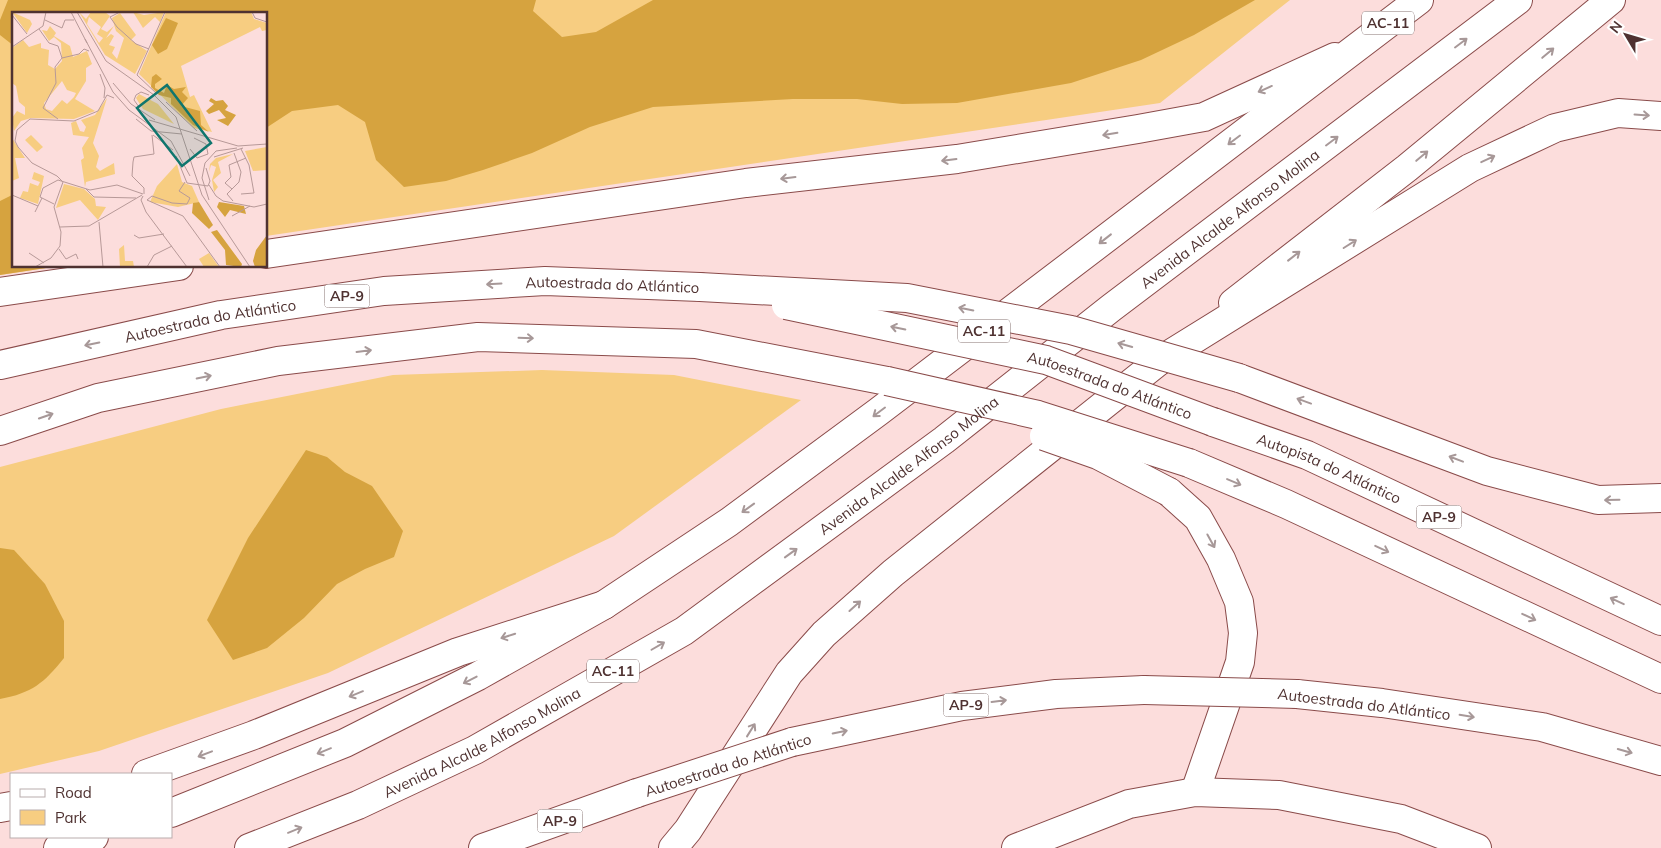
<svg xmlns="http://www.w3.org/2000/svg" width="1661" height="848" font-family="Mulish,sans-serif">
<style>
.green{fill:#f7cd81}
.forest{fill:#d6a33f}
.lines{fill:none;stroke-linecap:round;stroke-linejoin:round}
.minor-casing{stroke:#8a4b4a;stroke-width:30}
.secondary-casing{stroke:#8a4b4a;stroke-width:30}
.trunk-casing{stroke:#8a4b4a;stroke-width:30}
.motorway-casing{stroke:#8a4b4a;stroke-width:30}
.minor{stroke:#fff;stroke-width:28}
.secondary{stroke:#fff;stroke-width:28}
.trunk{stroke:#fff;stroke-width:28}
.motorway{stroke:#fff;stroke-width:28}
.motorway-bridge-casing{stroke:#8a4b4a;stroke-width:30;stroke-linecap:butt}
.motorway-bridge{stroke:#fff;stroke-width:28}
.oneway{stroke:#a79898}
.labels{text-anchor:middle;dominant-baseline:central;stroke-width:4.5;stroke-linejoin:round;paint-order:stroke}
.shield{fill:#fff;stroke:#84706f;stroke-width:1}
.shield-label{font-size:14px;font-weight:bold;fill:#4f3231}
.street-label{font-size:15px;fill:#4f3231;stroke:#fff}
.inset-road{fill:none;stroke:#b79998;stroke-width:1}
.view{fill:#0f766e;fill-opacity:0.15;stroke:#0f766e;stroke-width:2.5}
.inset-edge{fill:none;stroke:#4f3231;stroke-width:2.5}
</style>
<rect width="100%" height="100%" fill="#fcdddc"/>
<g class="green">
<path d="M 0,0 L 1290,0 L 1160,103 L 266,236 L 266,14 L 14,14 L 14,266 L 59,266 L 0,275 Z"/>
<path d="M 542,370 L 674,375 L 801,400 L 614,536 L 328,673 L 99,751 L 0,774 L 0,467 L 221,409 L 393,375 Z"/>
</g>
<g class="forest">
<path d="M 8,0 L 536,0 L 533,11 L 562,37 L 596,32 L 653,0 L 1255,0 L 1194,35 L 1141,60 L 1071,83 L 957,103 L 902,104 L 857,99 L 793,99 L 653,107 L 590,127 L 532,153 L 483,170 L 446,181 L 404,187 L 376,160 L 365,122 L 338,105 L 292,111 L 266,128 L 266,14 L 14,14 L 14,46 L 0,35 L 0,20 Z"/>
<path d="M 14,194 L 14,266 L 59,266 L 0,275 L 0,201 Z"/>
<path d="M 306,450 L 327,457 L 345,472 L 372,486 L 403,531 L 394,557 L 365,569 L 337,584 L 304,618 L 267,648 L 233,660 L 207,620 L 248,538 Z"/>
<path d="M 0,548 L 14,550 L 45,584 L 64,621 L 64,658 C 44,683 32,693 0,699 Z"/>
</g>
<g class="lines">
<defs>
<g id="minor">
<path d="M 266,254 L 746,183 L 957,159 L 1138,129 L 1204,117 L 1335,57"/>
<path d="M 0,292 L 179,266"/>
<path d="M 1016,848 L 1129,804 L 1195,792 L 1279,795 L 1401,819 L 1477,848"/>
</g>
<path id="secondary" d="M 673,848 L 688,830 L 789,673 L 824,634 L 893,573 L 1159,361"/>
<g id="trunk">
<path d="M 1233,303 L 1407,168 L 1611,0"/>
<path d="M 171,813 L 345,743 L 478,676 L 604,605 L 729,522 L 878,412 L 1419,0"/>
<path d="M 58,848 L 94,837"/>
<path id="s1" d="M 249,848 L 358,805 L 475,750 L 684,631 L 944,440 L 1111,308 L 1518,0"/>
</g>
<g id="motorway">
<path d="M 1159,361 L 1470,168 L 1555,128 L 1618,113 L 1661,116"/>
<path id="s2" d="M 0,365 L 221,315 L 384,291 L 545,281 L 700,287"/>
<path d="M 1239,378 L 1487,471 L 1598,500 L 1661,498"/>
<path id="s3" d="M 1213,422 L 1307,455 L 1661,621"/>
<path d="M 0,431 L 98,398 L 278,361 L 478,337 L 696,344 L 887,381"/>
<path d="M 1189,463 L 1286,504 L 1661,679"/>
<path d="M 1169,492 L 1198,518 L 1221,559 L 1239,602 L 1243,633 L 1240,662 L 1195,792"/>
<path d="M 1297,694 L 1382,703 L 1542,727 L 1661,761"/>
<path d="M 792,742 L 962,706 L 1056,694 L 1144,690"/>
<path d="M 146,774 L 254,735 L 458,652 L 604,605"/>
<path d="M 0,808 L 11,806"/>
<path d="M 483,848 L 637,793"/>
</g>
</defs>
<use href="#minor" class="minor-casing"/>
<use href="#secondary" class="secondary-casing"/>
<use href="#trunk" class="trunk-casing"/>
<use href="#motorway" class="motorway-casing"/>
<use href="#minor" class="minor"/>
<use href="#secondary" class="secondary"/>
<use href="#trunk" class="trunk"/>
<use href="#motorway" class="motorway"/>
<defs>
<g id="motorway-bridge">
<path d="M 700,287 L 907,298 L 1071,330 L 1239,378"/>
<path id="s4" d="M 786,305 L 1046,360 L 1213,422"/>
<path d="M 887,381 L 1038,415 L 1189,463"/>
<path d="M 1044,436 L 1098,455 L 1169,492"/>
<path d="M 1144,690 L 1297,694"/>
<path d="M 637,793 L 792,742"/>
</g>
</defs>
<use href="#motorway-bridge" class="motorway-bridge-casing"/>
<use href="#motorway-bridge" class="motorway-bridge"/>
</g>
<defs><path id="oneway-shaft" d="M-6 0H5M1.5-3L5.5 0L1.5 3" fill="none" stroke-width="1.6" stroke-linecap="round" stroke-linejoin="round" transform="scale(1.25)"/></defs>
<g class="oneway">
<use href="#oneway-shaft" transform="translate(1461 43) rotate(-37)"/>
<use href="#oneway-shaft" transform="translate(1548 53) rotate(-40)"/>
<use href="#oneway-shaft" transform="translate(1265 89) rotate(156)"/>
<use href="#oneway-shaft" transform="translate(1642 115) rotate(4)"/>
<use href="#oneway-shaft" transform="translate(1110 134) rotate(171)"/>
<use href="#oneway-shaft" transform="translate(1234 140) rotate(143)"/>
<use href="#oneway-shaft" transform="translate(1332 141) rotate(-37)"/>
<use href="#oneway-shaft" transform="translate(1422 156) rotate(-40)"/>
<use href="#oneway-shaft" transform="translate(1488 159) rotate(-25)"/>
<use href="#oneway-shaft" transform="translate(949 160) rotate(173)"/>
<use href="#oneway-shaft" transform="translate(788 178) rotate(173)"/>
<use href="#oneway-shaft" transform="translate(1105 239) rotate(142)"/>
<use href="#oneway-shaft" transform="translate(1350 244) rotate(-32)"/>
<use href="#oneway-shaft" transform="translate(1294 256) rotate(-38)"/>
<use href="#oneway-shaft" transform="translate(494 284) rotate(177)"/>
<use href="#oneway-shaft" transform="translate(966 309) rotate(-169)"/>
<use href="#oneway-shaft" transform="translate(898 328) rotate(-168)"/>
<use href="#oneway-shaft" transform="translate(526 338) rotate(2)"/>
<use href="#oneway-shaft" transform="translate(92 344) rotate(168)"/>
<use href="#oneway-shaft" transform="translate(1125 345) rotate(-164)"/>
<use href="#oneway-shaft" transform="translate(364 351) rotate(-7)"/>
<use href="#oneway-shaft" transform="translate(204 377) rotate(-12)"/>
<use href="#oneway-shaft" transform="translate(1304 401) rotate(-160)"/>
<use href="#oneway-shaft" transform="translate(879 412) rotate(143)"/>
<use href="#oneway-shaft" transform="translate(46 416) rotate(-19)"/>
<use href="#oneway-shaft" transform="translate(1456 459) rotate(-159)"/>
<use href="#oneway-shaft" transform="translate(1234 482) rotate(23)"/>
<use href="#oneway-shaft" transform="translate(1612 500) rotate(179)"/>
<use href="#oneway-shaft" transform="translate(748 508) rotate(144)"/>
<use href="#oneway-shaft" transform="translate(1211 541) rotate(61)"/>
<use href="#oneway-shaft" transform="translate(1382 549) rotate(25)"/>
<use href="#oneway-shaft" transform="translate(791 553) rotate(-36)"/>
<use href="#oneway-shaft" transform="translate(1617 601) rotate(-155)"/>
<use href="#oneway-shaft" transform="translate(855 606) rotate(-42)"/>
<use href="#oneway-shaft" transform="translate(1529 617) rotate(25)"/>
<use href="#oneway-shaft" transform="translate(508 636) rotate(162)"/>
<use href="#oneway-shaft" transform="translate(658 646) rotate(-30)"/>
<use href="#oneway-shaft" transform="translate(470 680) rotate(153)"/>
<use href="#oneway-shaft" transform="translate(356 694) rotate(158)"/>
<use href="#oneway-shaft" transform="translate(999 701) rotate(-7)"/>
<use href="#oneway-shaft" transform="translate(1467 716) rotate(9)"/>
<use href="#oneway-shaft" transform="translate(751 730) rotate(-58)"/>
<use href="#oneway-shaft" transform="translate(840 732) rotate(-12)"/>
<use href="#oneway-shaft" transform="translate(324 751) rotate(158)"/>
<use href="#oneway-shaft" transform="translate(1625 751) rotate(16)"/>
<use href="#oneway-shaft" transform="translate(205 754) rotate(159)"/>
<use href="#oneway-shaft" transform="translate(295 830) rotate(-22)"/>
</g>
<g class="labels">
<g class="shield">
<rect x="1362" y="11.5" width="52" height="23" rx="4"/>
<rect x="324.5" y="284.5" width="45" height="23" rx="4"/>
<rect x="958" y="319.5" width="52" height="23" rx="4"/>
<rect x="1416.5" y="505.5" width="45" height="23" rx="4"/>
<rect x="587" y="659.5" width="52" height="23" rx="4"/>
<rect x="943.5" y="693.5" width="45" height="23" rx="4"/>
<rect x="537.5" y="809.5" width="45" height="23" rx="4"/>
</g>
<g class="shield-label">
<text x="1388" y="23">AC-11</text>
<text x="347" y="296">AP-9</text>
<text x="984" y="331">AC-11</text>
<text x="1439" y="517">AP-9</text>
<text x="613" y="671">AC-11</text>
<text x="966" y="705">AP-9</text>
<text x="560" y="821">AP-9</text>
</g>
<g class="street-label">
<text stroke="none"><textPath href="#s1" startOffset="1171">Avenida Alcalde Alfonso Molina</textPath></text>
<text stroke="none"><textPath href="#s2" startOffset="620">Autoestrada do Atlántico</textPath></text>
<text stroke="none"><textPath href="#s2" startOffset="215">Autoestrada do Atlántico</textPath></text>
<text stroke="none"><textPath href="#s4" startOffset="334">Autoestrada do Atlántico</textPath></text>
<text stroke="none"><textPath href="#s1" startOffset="766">Avenida Alcalde Alfonso Molina</textPath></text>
<text stroke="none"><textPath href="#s3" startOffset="125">Autopista do Atlántico</textPath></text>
<text transform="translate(1364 704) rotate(7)">Autoestrada do Atlántico</text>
<text stroke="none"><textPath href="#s1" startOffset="256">Avenida Alcalde Alfonso Molina</textPath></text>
<text transform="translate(728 765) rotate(-18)">Autoestrada do Atlántico</text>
</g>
</g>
<g transform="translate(12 12)">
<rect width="255" height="255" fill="#fcdddc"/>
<path d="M 0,0 L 18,8 L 20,12 L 15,21 ZM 67,0 L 74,7 L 79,0 L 93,0 L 98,4 L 89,17 L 95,20 L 102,14 L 94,26 L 99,22 L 102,24 L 97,33 L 103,35 L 100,41 L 105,47 L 112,26 L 104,19 L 100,6 L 108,1 L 124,23 L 119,28 L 135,39 L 123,62 L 93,43 ZM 77,5 L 89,15 L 85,22 L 91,26 L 87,31 L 75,12 ZM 121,0 L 132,3 L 152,0 L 148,10 L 143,5 L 131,16 ZM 154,0 L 239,0 L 242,7 L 255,11 L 255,18 L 250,19 L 248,15 L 169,54 L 178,85 L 182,83 L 200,120 L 182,116 L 127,62 ZM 38,14 L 44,21 L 42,24 L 58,34 L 61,45 L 75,39 L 80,52 L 74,56 L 74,69 L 63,87 L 83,99 L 62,107 L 19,106 L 9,109 L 2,119 L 0,106 L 5,99 L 13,103 L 13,95 L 7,90 L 4,74 L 0,71 L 0,36 L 11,28 L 17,35 L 29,31 L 29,36 L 37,38 L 36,53 L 43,57 L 50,49 L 49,31 L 42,25 L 37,29 L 30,18 L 35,19 ZM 50,69 L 55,78 L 64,81 L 62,85 L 55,92 L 50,88 L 40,99 L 34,97 L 32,91 ZM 127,82 L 146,92 L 162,112 L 131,97 L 124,86 ZM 95,86 L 81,131 L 87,144 L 84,155 L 88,159 L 102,151 L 103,162 L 74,170 L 73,175 L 69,148 L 72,146 L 70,136 L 77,125 L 61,123 L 59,111 L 64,109 L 68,119 L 72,120 L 74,115 L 69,108 L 83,103 ZM 19,123 L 31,135 L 25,140 L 13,128 ZM 0,126 L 13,146 L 3,146 L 7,166 L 0,169 L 0,207 ZM 255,135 L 255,158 L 241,159 L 233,139 ZM 221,142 L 206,150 L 209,161 L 201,168 L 206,175 L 202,180 L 200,168 L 204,155 L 199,153 L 197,160 L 198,152 L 204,146 ZM 165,152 L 170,170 L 180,174 L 187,190 L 166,195 L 138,190 L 145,174 ZM 22,160 L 32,164 L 26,192 L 8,186 L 11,179 L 16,180 L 18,171 L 26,174 L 28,170 L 20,167 ZM 52,172 L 72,177 L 83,187 L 84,194 L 94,195 L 86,208 L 68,188 L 44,196 ZM 112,233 L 113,249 L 121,249 L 122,255 L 108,255 L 107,237 ZM 197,241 L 207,255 L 192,255 L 187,247 Z" fill="#f7cd81" fill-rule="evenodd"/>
<path d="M 154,6 L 166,11 L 155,37 L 146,42 L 140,33 ZM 144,62 L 150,67 L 143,72 L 143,76 L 152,81 L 155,73 L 162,77 L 174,75 L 170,80 L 176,86 L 169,94 L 188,99 L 189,113 L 197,120 L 181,113 L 159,92 L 159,86 L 147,83 L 139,75 L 140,65 ZM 199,86 L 204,89 L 211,88 L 216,94 L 213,98 L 224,103 L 216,114 L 205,108 L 214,106 L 207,98 L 197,102 L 194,99 L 202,92 L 197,89 ZM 187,190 L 201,213 L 197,217 L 180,201 L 181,191 ZM 207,190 L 232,194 L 234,202 L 218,198 L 213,205 L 205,195 ZM 205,218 L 230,252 L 229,255 L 214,253 L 213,238 L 199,220 ZM 255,223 L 255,255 L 243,255 L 241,249 L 244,238 Z" fill="#d6a33f"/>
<path class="inset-road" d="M 59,0 L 75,31M 65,0 L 94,49 L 142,83 L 164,105 L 190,183 L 238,255M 108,0 L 98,5 L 105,15 L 124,32 L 137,37M 240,0 L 243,6 L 255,10M 0,3 L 15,22M 33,8 L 50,16 L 53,8 L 62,8M 27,17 L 37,31 L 46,34 L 50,46M 73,27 L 101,80 L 117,98 L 159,129 L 178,164M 0,35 L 31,14 L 34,0M 88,62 L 93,76 L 92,86M 101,71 L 119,92 L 143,108M 145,82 L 125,63 L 153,0M 154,90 L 185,119M 127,95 L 122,88 L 124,83 L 129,80 L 137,83M 46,107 L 31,96 L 44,71 L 43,55 L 50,46 L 67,42 L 72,37 L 77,39M 124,107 L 139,119 L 170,122M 137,108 L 226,134 L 255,132M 141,123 L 161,138M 178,137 L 185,146 L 196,142 L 194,132 L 182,126M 229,137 L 237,153 L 242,181 L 229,182M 164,144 L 175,171 L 196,174 L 198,169 L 194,156M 202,145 L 231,136M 197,173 L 204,184 L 211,189 L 242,195 L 255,192M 74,177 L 82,185 L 124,186M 220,177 L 213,171 L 219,165 L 217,153 L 234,146M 132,182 L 132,176 L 120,164 L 121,150 L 122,145 L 142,142 L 140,123M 0,183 L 26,194M 131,184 L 129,188 L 134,200 L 175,255M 135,188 L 171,204 L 208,255M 135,188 L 140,184 L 160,191 L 175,192 L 178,186 L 167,179 L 173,170M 197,188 L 190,166 L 193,151 L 204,139 L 225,136M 221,189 L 215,182 L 227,170 L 229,160 L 222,141M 42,192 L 28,185 L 31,176 L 46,168 L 78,178 L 105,173 L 131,182M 23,200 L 30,186M 0,203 L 0,182M 220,204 L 238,194M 87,210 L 91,255M 48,215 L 77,214 L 130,183M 122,223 L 127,226 L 152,222M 47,237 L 54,247 L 64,242 L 66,247M 17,241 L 32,251M 23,255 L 39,246 L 48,234 L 49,220 L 42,195 L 51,170 L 45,164 L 20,151 L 6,135 L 3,129 L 5,118 L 18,107 L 62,109 L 86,99 L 95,83 L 102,86M 135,255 L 142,243 L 160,234"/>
<path class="view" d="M 155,73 L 199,131 L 170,154 L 125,96 Z"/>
<rect width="255" height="255" class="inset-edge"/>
</g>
<rect x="10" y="773" width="162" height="65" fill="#ffffff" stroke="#b9adad"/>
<rect x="20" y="789" width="25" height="8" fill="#ffffff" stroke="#b9adad"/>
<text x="55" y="798" font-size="15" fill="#4f3231">Road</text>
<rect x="20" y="810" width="25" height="15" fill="#f7cd81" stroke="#b9adad"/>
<text x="55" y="823" font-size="15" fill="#4f3231">Park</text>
<g transform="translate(1626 35) rotate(308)" stroke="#ffffff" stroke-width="4" paint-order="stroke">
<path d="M0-4L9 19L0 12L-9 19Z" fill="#4f3231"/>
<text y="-8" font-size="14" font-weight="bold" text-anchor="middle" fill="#4f3231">N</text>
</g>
</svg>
